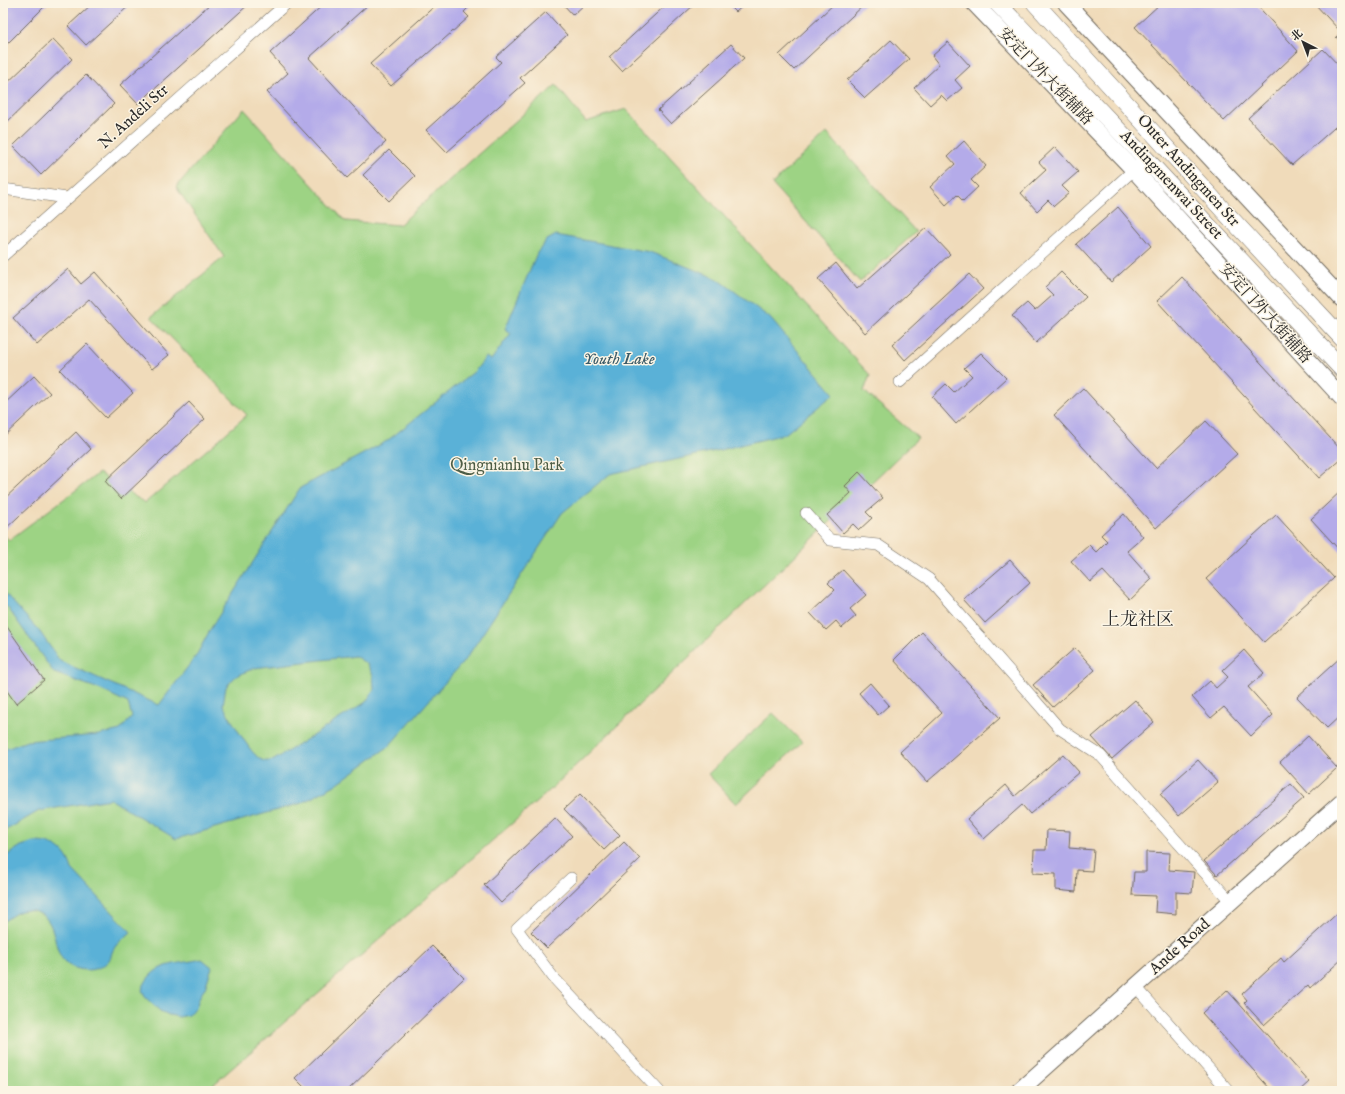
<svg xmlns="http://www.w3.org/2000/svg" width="1345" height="1094" font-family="'IM FELL English','Noto Serif SC',serif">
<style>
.green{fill:#9dd384;stroke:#647f58}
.water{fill:#5ab1d7;stroke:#426e81;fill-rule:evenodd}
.building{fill:#b4abe9}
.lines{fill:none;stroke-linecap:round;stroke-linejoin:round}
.street-casing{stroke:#70695d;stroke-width:12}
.secondary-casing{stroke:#70695d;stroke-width:18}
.primary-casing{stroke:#70695d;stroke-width:18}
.street{stroke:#fff;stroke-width:11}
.secondary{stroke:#fff;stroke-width:16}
.primary{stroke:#fff;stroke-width:17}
.labels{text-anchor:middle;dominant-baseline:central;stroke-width:3;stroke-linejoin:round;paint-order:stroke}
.street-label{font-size:16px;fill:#2b2b2b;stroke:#fcf5e5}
.park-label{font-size:16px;fill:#4d5d46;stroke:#fcf5e5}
.water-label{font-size:17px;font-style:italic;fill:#3b5a67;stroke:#fcf5e5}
.quarter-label{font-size:18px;fill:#2b2b2b;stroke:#fcf5e5}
</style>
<rect width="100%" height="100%" fill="#fcf5e5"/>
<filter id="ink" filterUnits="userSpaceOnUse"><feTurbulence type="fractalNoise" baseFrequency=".025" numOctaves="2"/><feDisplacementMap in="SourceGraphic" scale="8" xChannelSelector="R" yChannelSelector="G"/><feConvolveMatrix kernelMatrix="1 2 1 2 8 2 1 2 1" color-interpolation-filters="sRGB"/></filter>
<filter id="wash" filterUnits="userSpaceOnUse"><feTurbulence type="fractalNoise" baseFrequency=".012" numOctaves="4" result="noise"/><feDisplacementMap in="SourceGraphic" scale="16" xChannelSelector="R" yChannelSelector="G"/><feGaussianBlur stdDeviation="0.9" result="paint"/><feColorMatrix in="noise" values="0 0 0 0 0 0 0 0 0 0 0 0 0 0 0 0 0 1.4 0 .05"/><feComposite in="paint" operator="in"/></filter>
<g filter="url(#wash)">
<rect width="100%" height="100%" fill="#f0dbba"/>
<g class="green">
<path d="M 556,85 L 586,122 L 626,109 L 870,375 L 864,391 L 918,438 L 548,792 L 206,1091 L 3,1091 L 3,534 L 9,540 L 99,473 L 145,503 L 247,415 L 151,317 L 224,257 L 176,187 L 244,109 L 345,221 L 399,225 Z"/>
<path d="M 827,133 L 916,232 L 860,282 L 772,184 Z"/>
<path d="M 773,713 L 802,742 L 736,804 L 708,774 Z"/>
</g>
<g class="water">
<path d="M 556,235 L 650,252 L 718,279 L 770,318 L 834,394 L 785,434 L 720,450 L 610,474 L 562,513 L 466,659 L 388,747 L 335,785 L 302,803 L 176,839 L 110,799 L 39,811 L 3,832 L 3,750 L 27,741 L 99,735 L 120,730 L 132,717 L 128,703 L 99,689 L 54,673 L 8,608 L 3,604 L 3,591 L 40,632 L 60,661 L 159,705 L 196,656 L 211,628 L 300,488 L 387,441 L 475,371 L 486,357 L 491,360 L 511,333 L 505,329 L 537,253 L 547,240 ZM 355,656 L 367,664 L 373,675 L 374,690 L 366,702 L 274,760 C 270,761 266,762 262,760 C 251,756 230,717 223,705 L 226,687 L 235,677 L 254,668 Z"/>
<path d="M 34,842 C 54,842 66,849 72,869 L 131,932 C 126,937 119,941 115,947 C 109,955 114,959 102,966 C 95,970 87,971 79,969 C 46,963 64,921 36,912 C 22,907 14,914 3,922 L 3,858 L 21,846 Z"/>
<path d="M 202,959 L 212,967 L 205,988 L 200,996 L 196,1007 L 189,1015 L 179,1017 L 169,1015 L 160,1011 L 146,998 L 142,990 C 152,961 177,965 202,959 Z"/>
</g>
<g id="blocks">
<g class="building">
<path d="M 4,3 L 48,3 L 3,48 L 3,4 Z"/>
<path d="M 93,3 L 132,3 L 86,45 L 68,26 Z"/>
<path d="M 211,3 L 250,3 L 138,104 L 120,85 Z"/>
<path d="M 325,3 L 370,3 L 309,58 L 386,142 L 347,178 L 267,92 L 288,73 L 270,53 Z"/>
<path d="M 438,3 L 473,3 L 464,12 L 469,17 L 391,86 L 370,64 Z"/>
<path d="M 562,3 L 586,3 L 573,15 Z"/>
<path d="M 668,3 L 693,3 L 695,4 L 622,71 L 609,57 Z"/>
<path d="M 727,3 L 746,3 L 736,12 Z"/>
<path d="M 835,3 L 866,3 L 794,70 L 779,55 Z"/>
<path d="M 1161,3 L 1255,3 L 1298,51 L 1224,121 L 1135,27 Z"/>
<path d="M 1314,3 L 1342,3 L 1342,27 L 1339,30 Z"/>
<path d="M 546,12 L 567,35 L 520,78 L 525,83 L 447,152 L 426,130 L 501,62 L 496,57 Z"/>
<path d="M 1342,31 L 1342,43 L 1336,37 Z"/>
<path d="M 53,39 L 72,59 L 3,126 L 3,87 Z"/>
<path d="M 891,40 L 909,59 L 865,98 L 847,80 Z"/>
<path d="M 948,42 L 970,66 L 955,80 L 962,88 L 947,101 L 941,95 L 930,105 L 914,88 L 939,65 L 932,56 Z"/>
<path d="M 731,44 L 744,58 L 671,124 L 658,110 Z"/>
<path d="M 1323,49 L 1342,69 L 1342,121 L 1292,165 L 1248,118 Z"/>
<path d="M 86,75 L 114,104 L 41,175 L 13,146 Z"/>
<path d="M 964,141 L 986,166 L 971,180 L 978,187 L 963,201 L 957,195 L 946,205 L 930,187 L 955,164 L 948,156 Z"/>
<path d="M 1055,147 L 1078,172 L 1062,186 L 1069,193 L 1054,206 L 1048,200 L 1037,211 L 1021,193 L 1046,170 L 1039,162 Z"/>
<path d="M 389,150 L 415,176 L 389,201 L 363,175 Z"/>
<path d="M 1118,207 L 1151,246 L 1111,282 L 1076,244 Z"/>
<path d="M 926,228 L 950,254 L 865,333 L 818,279 L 836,263 L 857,289 Z"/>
<path d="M 68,269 L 81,284 L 95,272 L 169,355 L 152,369 L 89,299 L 37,345 L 13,318 Z"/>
<path d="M 1061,272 L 1086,297 L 1036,343 L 1012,316 L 1027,303 L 1035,311 L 1053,295 L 1045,287 Z"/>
<path d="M 969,274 L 983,289 L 905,360 L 892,345 Z"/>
<path d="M 1182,277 L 1342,451 L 1342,458 L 1319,478 L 1157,301 Z"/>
<path d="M 87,344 L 133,393 L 106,418 L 60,370 Z"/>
<path d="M 981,353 L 1006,378 L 956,424 L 932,397 L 946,384 L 954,392 L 972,376 L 964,368 Z"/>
<path d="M 34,376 L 50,393 L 3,437 L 3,405 Z"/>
<path d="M 1083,388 L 1156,468 L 1206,421 L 1237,454 L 1156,528 L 1054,415 Z"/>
<path d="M 189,402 L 205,419 L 121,499 L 105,481 Z"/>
<path d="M 76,432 L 91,449 L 3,531 L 3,500 Z"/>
<path d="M 859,472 L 883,498 L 866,512 L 872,518 L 859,530 L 853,524 L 843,533 L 827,515 L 851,493 L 845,486 Z"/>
<path d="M 1342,490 L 1342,553 L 1311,519 Z"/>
<path d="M 1124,514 L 1143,537 L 1127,551 L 1152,579 L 1130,600 L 1103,571 L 1090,582 L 1071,561 L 1089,545 L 1096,552 L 1107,541 L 1101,535 Z"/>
<path d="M 1276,515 L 1334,578 L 1264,642 L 1206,579 Z"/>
<path d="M 1010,560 L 1030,583 L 985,623 L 964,600 Z"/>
<path d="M 843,570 L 866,595 L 850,609 L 856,616 L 842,628 L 836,621 L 826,630 L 810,613 L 835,590 L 828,583 Z"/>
<path d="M 3,621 L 44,680 L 16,704 L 3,685 Z"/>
<path d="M 922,632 L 1000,718 L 927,782 L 900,752 L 942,713 L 894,660 Z"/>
<path d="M 1075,648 L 1095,670 L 1053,707 L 1033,685 Z"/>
<path d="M 1244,650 L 1264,673 L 1248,687 L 1273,715 L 1251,736 L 1224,707 L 1211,718 L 1192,697 L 1210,681 L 1216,688 L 1228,677 L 1222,671 Z"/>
<path d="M 1342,656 L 1342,714 L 1327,728 L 1297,697 Z"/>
<path d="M 870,683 L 889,705 L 878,715 L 859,693 Z"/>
<path d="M 1135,700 L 1154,722 L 1112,759 L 1092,737 Z"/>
<path d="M 1308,736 L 1337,768 L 1309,794 L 1280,762 Z"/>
<path d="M 1063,754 L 1079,772 L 1030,814 L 1022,805 L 984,839 L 967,819 L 1006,785 L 1015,796 Z"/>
<path d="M 1198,760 L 1218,782 L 1179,816 L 1160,794 Z"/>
<path d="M 1291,784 L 1304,798 L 1217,875 L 1204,861 Z"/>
<path d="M 580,794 L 620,835 L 604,850 L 564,809 Z"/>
<path d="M 555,818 L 572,836 L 501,903 L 484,885 Z"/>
<path d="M 1047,830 L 1070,831 L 1069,848 L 1094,850 L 1092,871 L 1077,870 L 1076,892 L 1056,890 L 1056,874 L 1033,873 L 1034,850 L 1046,850 Z"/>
<path d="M 624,842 L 640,859 L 547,948 L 531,932 Z"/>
<path d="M 1146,852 L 1170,853 L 1169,870 L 1194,872 L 1192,893 L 1176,892 L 1176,914 L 1155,912 L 1156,896 L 1132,895 L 1134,872 L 1146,872 Z"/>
<path d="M 1342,909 L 1342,959 L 1310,988 L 1308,985 L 1264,1025 L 1244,1003 L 1247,1000 L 1242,994 L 1281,958 L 1284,962 Z"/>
<path d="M 432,946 L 464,978 L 347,1091 L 308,1091 L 295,1078 Z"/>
<path d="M 1227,990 L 1309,1082 L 1299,1091 L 1272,1091 L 1202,1013 Z"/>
</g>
</g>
</g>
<g filter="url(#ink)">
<use href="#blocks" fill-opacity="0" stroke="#70695d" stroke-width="1"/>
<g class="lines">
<defs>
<g id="street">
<path d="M 3,189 L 67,198"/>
<path d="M 3,256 L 287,3"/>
<path d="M 900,382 L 1138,166"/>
<path d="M 806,513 L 830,540 L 878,545 L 929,579 L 1060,729 L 1100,755 L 1231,902"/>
<path d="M 571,878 L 517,929 L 553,977 L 659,1091"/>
<path d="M 1136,987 L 1229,1091"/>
</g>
<g id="secondary">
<path d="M 974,3 L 1134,170 L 1342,398"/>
<path d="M 1066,3 L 1342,299"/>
<path d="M 1019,1091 L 1342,802"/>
</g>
<g id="primary">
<path d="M 997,3 L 1146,159 L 1342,369"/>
<path d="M 1035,3 L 1223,210 L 1342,338"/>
</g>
</defs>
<use href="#street" class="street-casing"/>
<use href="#secondary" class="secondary-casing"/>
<use href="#primary" class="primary-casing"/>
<use href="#street" class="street"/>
<use href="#secondary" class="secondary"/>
<use href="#primary" class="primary"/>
</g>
</g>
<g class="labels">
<g class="street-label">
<text transform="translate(1045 77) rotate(46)">安定门外大街辅路</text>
<text transform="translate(134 117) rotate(-42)">N. Andeli Str</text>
<text transform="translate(1188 171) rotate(48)">Outer Andingmen Str</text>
<text transform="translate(1171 185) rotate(47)">Andingmenwai Street</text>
<text transform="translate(1265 314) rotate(48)">安定门外大街辅路</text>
<text transform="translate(1180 947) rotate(-42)">Ande Road</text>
</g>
<g class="park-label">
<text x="507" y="466">Qingnianhu Park</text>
</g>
<g class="water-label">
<text x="619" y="359">Youth Lake</text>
</g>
<g class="quarter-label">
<text x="1138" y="620">上龙社区</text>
</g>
</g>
<rect width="1345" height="1094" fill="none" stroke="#fcf5e5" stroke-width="16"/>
<g transform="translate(1303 42) rotate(318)" stroke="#fcf5e5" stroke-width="3" paint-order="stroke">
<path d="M0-3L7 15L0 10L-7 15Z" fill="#2b2b2b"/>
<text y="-6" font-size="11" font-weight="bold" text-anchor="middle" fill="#2b2b2b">北</text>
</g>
</svg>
